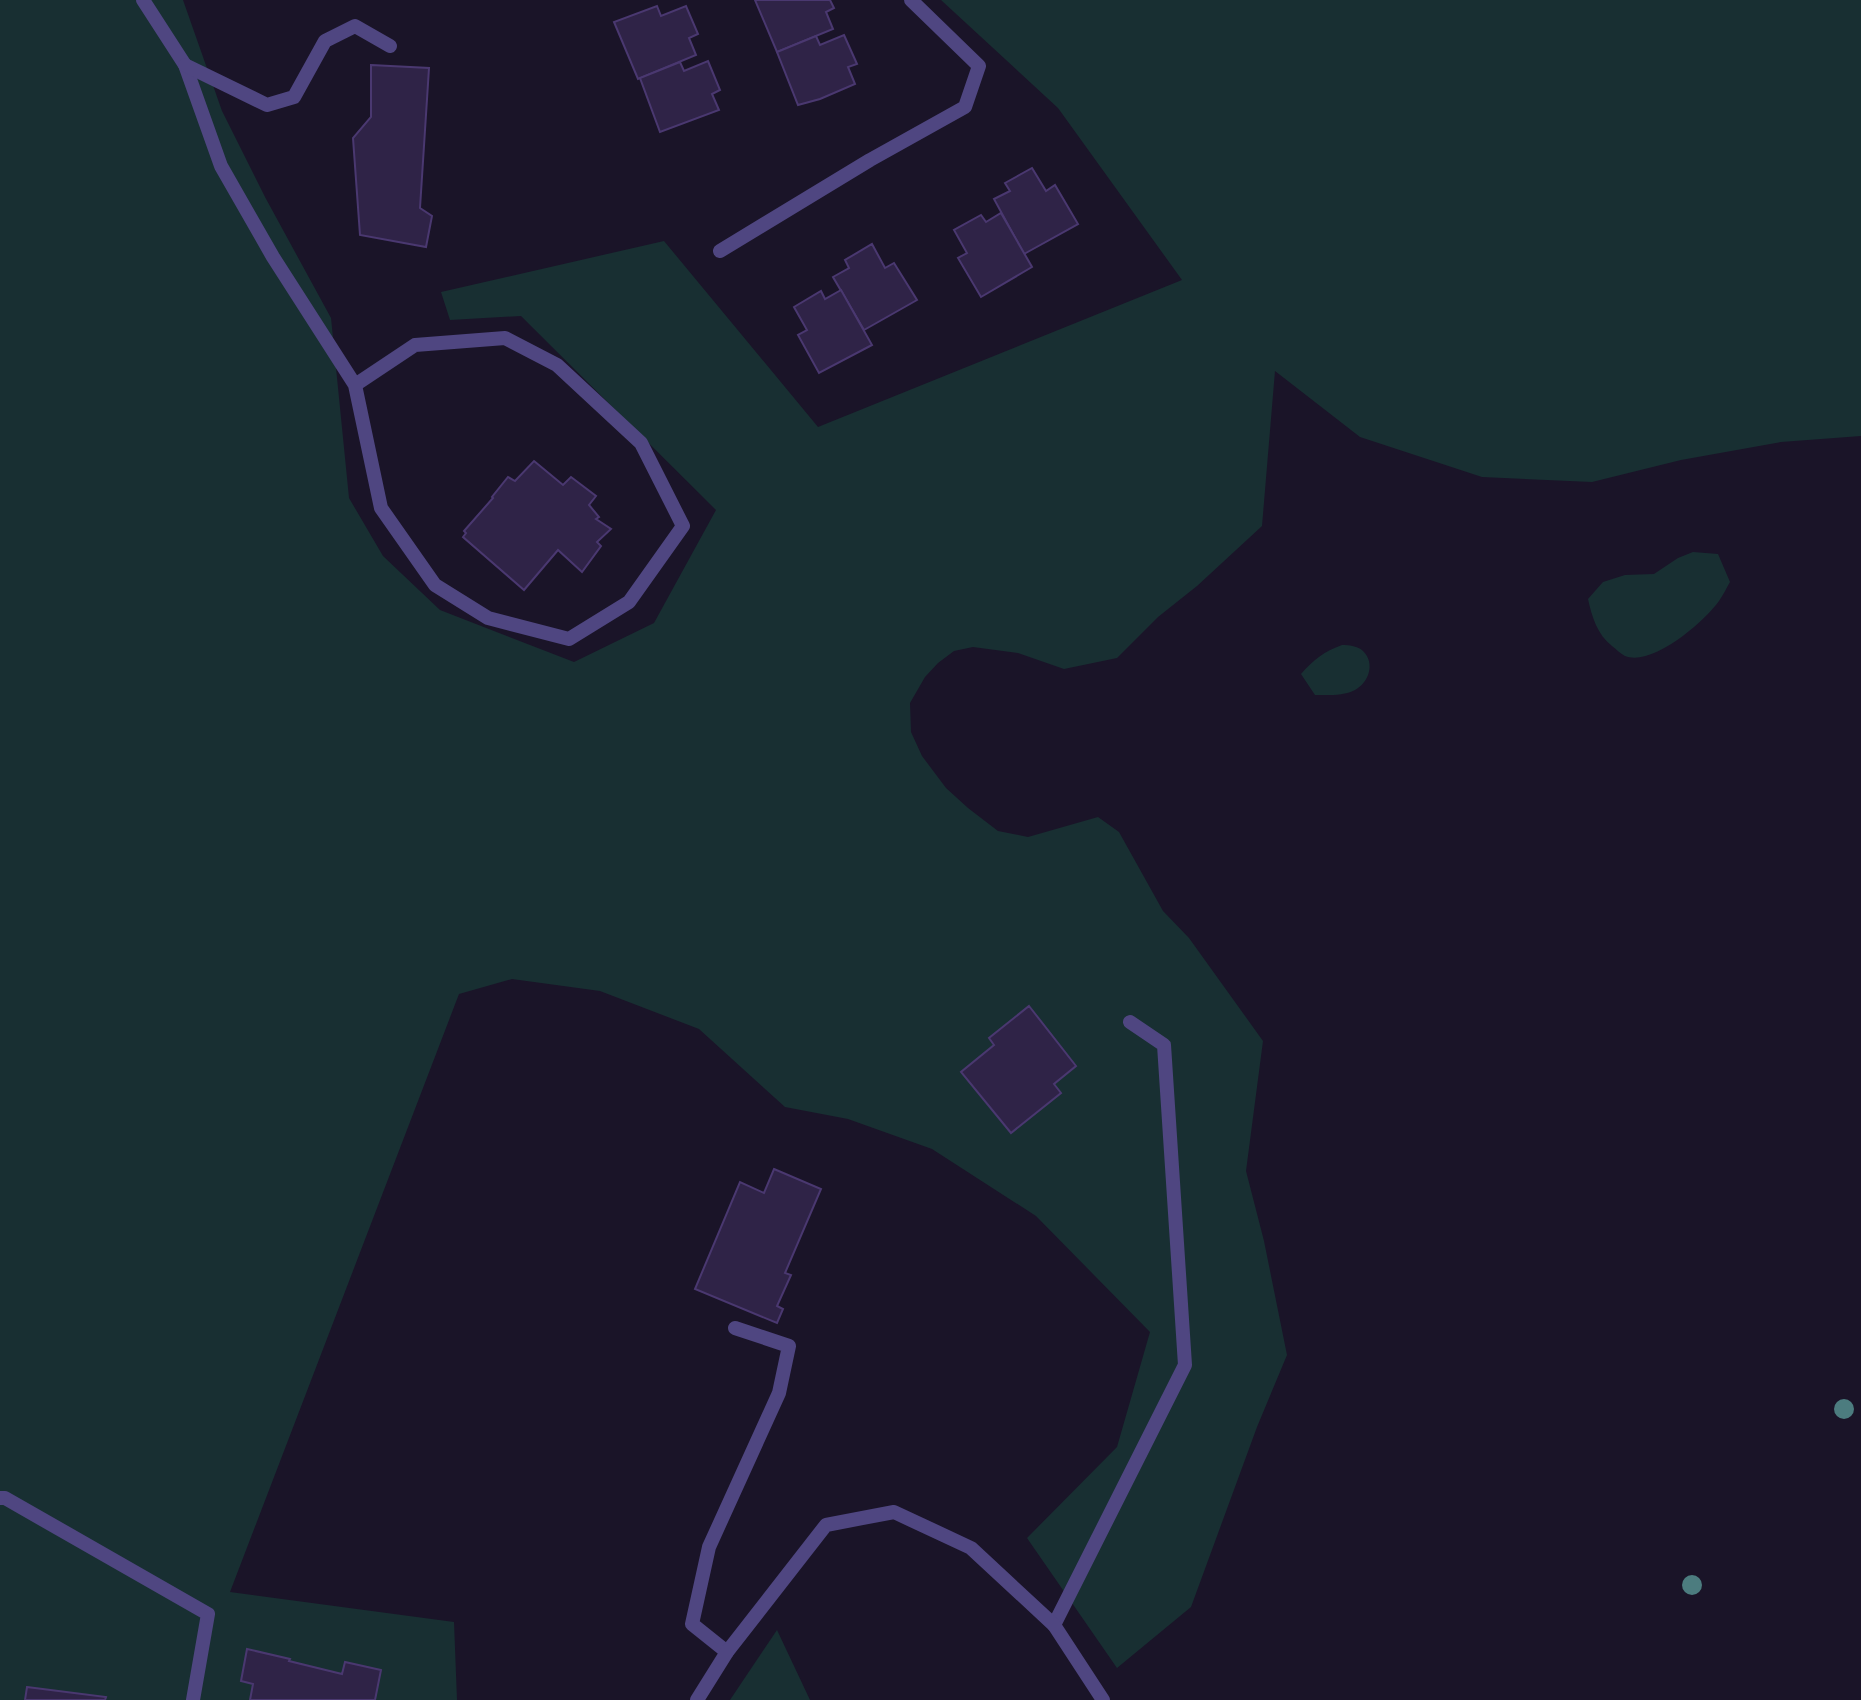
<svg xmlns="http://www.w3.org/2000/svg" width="1861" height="1700" font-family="'Work Sans',sans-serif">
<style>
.green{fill:#182f32}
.building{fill:#2f2347;stroke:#4a3870;stroke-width:2}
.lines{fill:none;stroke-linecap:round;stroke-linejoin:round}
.service{stroke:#4f4681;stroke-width:14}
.minor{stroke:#4f4681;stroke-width:14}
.tree{fill:#4c7c7f}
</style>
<rect width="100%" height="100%" fill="#1a1428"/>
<g class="green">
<path d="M 0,0 L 183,0 L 222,111 L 265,197 L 331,318 L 349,498 L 383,556 L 440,610 L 574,662 L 654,623 L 716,510 L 521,316 L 450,320 L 441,292 L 664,241 L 818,427 L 1182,280 L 1058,108 L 941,0 L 1861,0 L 1861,436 L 1781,442 L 1681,460 L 1592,482 L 1482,477 L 1360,437 L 1275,371 L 1262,526 L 1197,586 L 1158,617 L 1117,658 L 1064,669 L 1018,653 L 973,647 L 954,651 L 938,663 L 925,677 L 910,703 L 911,732 L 922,756 L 946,788 L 968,808 L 998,831 L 1028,837 L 1098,817 L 1119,832 L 1163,911 L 1189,938 L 1263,1041 L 1246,1171 L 1264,1241 L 1287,1355 L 1257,1427 L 1191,1607 L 1117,1668 L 1027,1538 L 1117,1447 L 1150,1332 L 1036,1216 L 932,1149 L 848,1119 L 785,1107 L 699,1029 L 600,991 L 512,979 L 459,994 L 230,1592 L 454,1622 L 457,1700 L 0,1700 Z"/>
<path d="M 1693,552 L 1718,554 L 1730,582 C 1726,589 1723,595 1719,601 C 1704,622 1652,667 1625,656 C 1621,654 1616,649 1612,646 C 1597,634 1592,617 1588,599 L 1603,582 L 1625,575 L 1654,574 L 1678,558 Z"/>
<path d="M 1342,645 C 1349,645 1358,646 1363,651 C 1376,664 1368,683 1355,690 C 1344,696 1328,695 1315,695 L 1301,674 C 1313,660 1325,651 1342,645 Z"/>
<path d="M 777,1630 L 810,1700 L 730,1700 Z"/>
</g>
<g class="building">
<path d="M 755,0 L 830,0 L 834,8 L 826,12 L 833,29 L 777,52 Z"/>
<path d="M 657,6 L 661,16 L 686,6 L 698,34 L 689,38 L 696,55 L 638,79 L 614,22 Z"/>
<path d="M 844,35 L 857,64 L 848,67 L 855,84 L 820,99 L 798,105 L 777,52 L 816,36 L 820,45 Z"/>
<path d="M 708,61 L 720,90 L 712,94 L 719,110 L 660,132 L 640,78 L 680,62 L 684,71 Z"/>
<path d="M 371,65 L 429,68 L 420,208 L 432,216 L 426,247 L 360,235 L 353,138 L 371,117 Z"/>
<path d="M 1032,168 L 1046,191 L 1055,185 L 1078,224 L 1024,254 L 994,199 L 1010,191 L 1005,183 Z"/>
<path d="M 1001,213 L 1032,267 L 981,297 L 958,258 L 967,253 L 954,230 L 981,215 L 986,222 Z"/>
<path d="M 872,244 L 885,268 L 894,263 L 917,300 L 864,330 L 833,277 L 849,268 L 845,260 Z"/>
<path d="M 841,290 L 872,345 L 819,373 L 798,335 L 807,330 L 794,307 L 821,291 L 825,299 Z"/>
<path d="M 534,461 L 563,485 L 571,477 L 596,496 L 589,505 L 599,517 L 596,519 L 611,529 L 597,542 L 601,546 L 582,572 L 558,550 L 524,590 L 463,537 L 466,533 L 464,531 L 493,498 L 492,497 L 508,477 L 515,481 Z"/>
<path d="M 1029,1006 L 1076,1066 L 1054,1084 L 1061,1093 L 1011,1133 L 961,1072 L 994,1045 L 989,1038 Z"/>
<path d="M 774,1169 L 821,1189 L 785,1273 L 791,1275 L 777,1306 L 783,1309 L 777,1323 L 695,1289 L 740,1182 L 764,1193 Z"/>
<path d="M 247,1649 L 290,1659 L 289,1661 L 342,1674 L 345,1662 L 381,1670 L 375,1700 L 250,1700 L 253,1684 L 241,1681 Z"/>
<path d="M 27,1687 L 106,1697 L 105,1700 L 25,1700 Z"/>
</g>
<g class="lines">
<g class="service">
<path d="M 143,0 L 185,65 L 221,166 L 273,257 L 355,385 L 381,508 L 435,585 L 488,618 L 569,639 L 629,602 L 683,526 L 641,443 L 557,365 L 505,338 L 415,345 L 355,385"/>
<path d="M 185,65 L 267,105 L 294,97 L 325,41 L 355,26 L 390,46"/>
<path d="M 720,251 L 870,160 L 965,107 L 979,66 L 911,0"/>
<path d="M 0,1498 L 5,1498 L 208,1614 L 193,1700"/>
<path d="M 1054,1625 L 1185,1365 L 1164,1045 L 1130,1022"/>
<path d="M 727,1652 L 692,1624 L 709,1547 L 779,1393 L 789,1346 L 735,1328"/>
</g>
<path class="minor" d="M 697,1700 L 727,1652 L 826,1525 L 894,1512 L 971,1548 L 1054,1625 L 1103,1700"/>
</g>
<g class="tree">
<circle cx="1844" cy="1409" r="10"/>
<circle cx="1692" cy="1585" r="10"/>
</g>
</svg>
